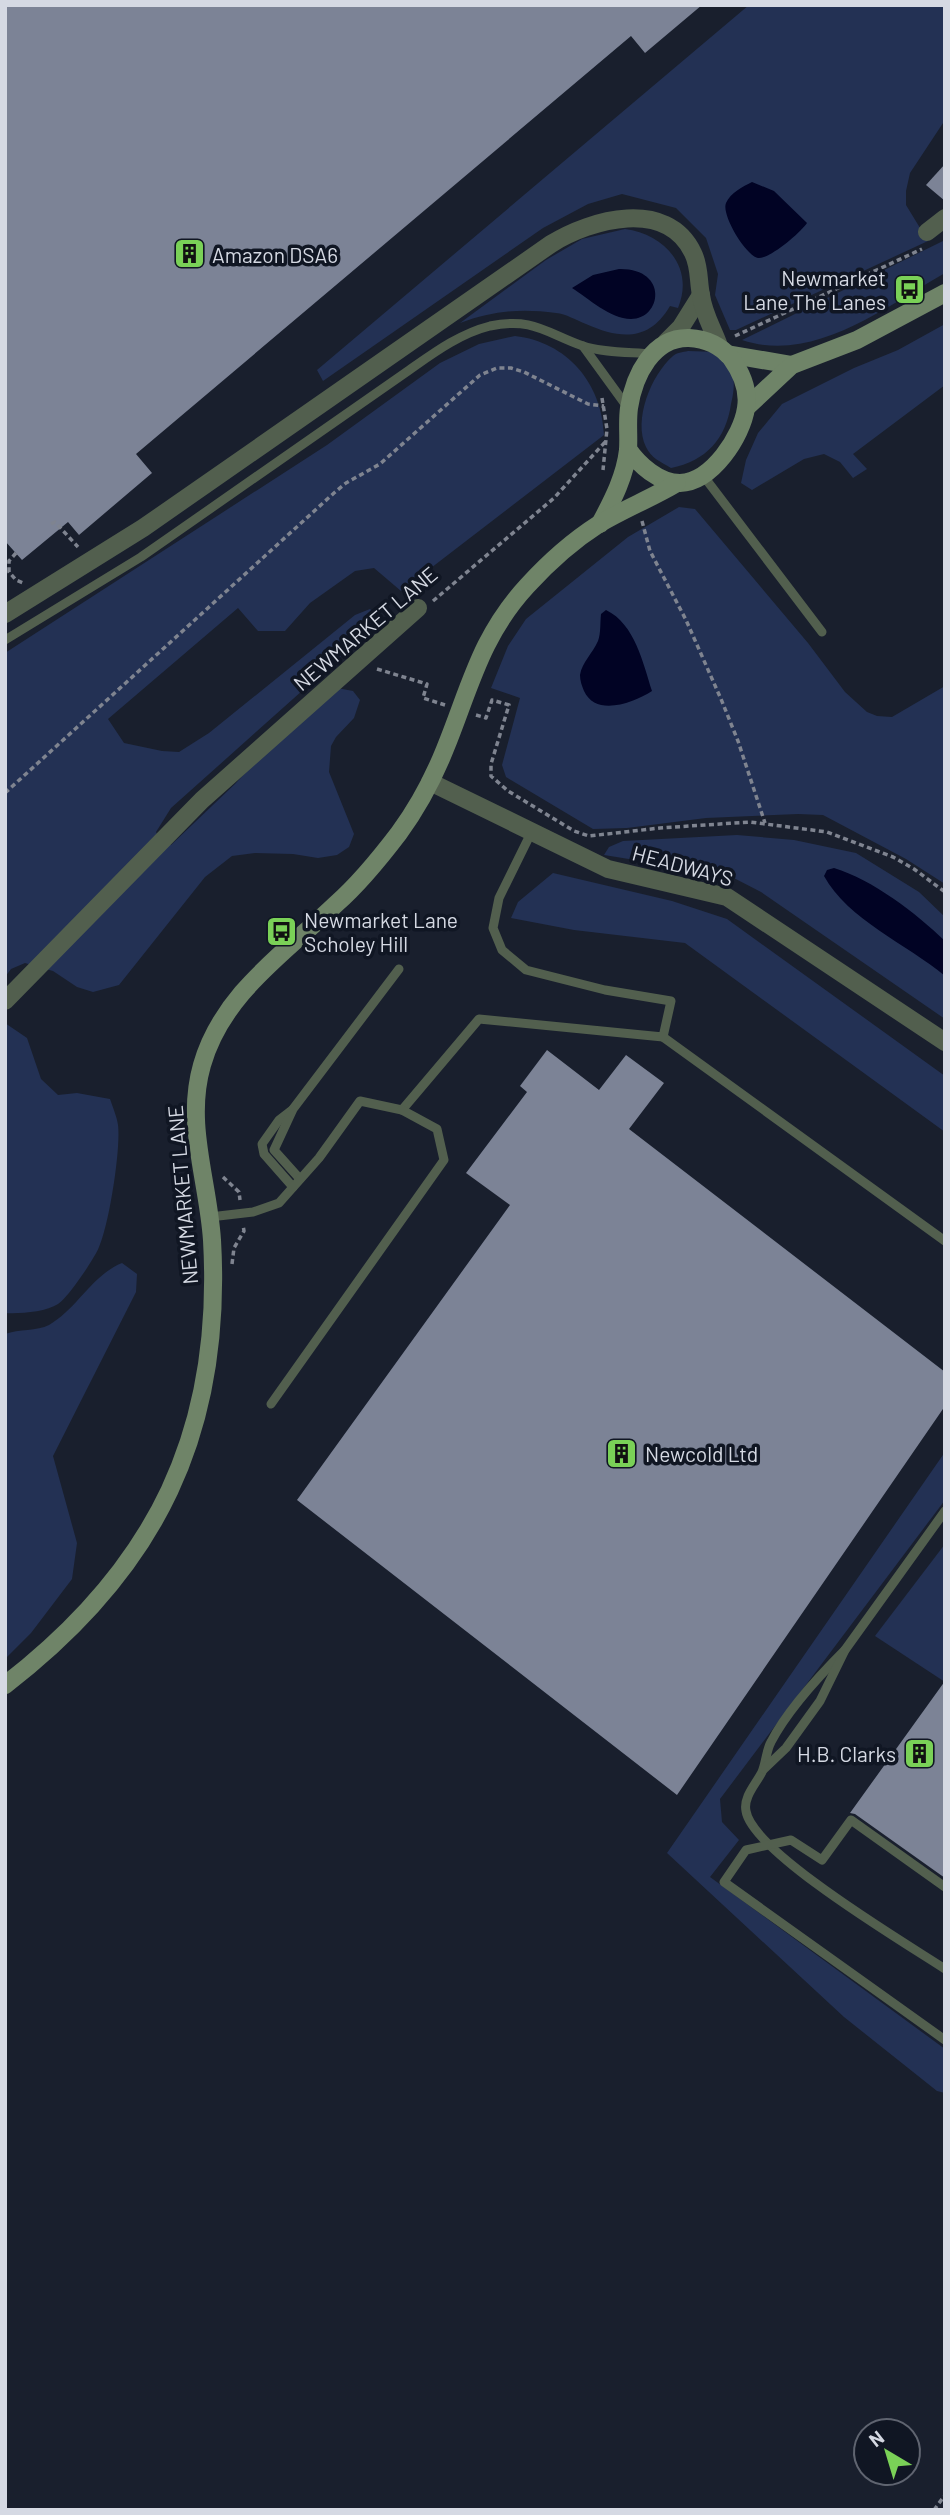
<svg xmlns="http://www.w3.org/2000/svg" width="950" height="2515" font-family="Barlow,sans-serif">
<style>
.green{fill:#233154}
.water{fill:#010324}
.building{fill:#7c8396}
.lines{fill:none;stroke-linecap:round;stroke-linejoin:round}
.path{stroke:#7f8490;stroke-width:3.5;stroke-dasharray:5 3.5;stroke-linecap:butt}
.lane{stroke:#525f4e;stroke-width:9}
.street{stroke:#525f4e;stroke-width:18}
.secondary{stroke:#6f8468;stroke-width:18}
.labels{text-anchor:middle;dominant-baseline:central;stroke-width:7;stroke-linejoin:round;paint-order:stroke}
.poi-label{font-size:21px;fill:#d5d9e3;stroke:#101623;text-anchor:start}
.street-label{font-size:21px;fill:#d5d9e3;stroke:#101623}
</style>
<rect width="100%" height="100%" fill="#191f2d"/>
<g class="green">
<path d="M 749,5 L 945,5 L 945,120 L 910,173 L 906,191 L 906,205 L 928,241 L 736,330 L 730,330 L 715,295 L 718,274 L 706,238 L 676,208 L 622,194 L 588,204 L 543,228 L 323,381 L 317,370 Z"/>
<path d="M 625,229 C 664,234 695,267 678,308 L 670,306 C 649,342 620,339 586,324 C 576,320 566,314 556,313 C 520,308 493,311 460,323 L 546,260 L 582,239 Z"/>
<path d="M 945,240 L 945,273 C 885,307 814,364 742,340 Z"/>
<path d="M 945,324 L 945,385 L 853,454 L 867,469 L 853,478 L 840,462 L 824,454 L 804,459 L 752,490 L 741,483 L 746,460 L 758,433 L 782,404 L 854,368 L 898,350 Z"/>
<path d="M 515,336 C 567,342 602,383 604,435 L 401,591 L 374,568 L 355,571 L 310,603 L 285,631 L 258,631 L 238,608 L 108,719 L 124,743 L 162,751 L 179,752 L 209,733 L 355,615 L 370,609 L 376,615 L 373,630 L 349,649 L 171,808 L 156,832 L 162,844 L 171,845 L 235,784 L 317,696 L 332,687 L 353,691 L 360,700 L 354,718 L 336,737 L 331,746 L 329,772 L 354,834 L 349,847 L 337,855 L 318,858 L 293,854 L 255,853 L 232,856 L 205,877 L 119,985 L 93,992 L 77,987 L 53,971 L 25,963 L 11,969 L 5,977 L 5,653 L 327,445 L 440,363 L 479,344 Z"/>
<path d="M 688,351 L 717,352 C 722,359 730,368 733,376 C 735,384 733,396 731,404 C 726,439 706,461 671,468 C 661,462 651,458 646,447 C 633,420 651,375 673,356 C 676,353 683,352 688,351 Z"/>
<path d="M 679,507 L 695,509 L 808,643 L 845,692 L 867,712 L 877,716 L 892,717 L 945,686 L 945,884 L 906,859 L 823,815 L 798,814 L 706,818 L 627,828 L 593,829 L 506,777 L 502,765 L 520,698 L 491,688 L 508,646 L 526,619 L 628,537 Z"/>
<path d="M 737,835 L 794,840 L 856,853 L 919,892 L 945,917 L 945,1019 L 761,892 L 728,875 L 604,855 L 609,847 L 623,841 Z"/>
<path d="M 553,873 L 672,901 L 727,919 L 945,1076 L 945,1132 L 685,943 L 574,930 L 511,918 L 518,902 Z"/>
<path d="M 5,1023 L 27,1038 L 41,1079 L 58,1095 L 77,1093 L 110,1099 C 113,1108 117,1117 118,1125 C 121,1149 109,1225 99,1247 C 95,1258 67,1299 58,1304 C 46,1312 19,1314 5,1313 Z"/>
<path d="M 122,1263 L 137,1274 L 136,1292 L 53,1456 L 77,1543 L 72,1579 L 31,1633 L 5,1659 L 5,1334 C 19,1329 37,1331 49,1325 C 77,1309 92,1275 122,1263 Z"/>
<path d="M 945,1452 L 945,1500 L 720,1799 L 722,1822 L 739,1840 L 710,1877 L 945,2049 L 945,2093 L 937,2091 L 844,2017 L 667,1853 Z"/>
<path d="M 945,1544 L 945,1682 L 875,1636 Z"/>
</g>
<g class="water">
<path d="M 752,182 L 774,191 L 807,223 C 800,233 770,259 758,258 C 746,256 721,215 726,203 C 730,193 744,186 752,182 Z"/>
<path d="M 619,269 C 669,268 662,319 631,319 C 610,319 588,298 572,288 L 593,275 Z"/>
<path d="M 606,610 C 635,624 643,663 652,691 C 633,703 596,717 584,691 C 582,686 580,681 580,675 C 582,662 593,653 598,641 C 601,633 600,623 601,614 Z"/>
<path d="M 834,868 C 873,880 916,913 945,941 L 945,976 C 907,944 848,920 824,876 L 827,870 Z"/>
</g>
<g class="building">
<path d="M 5,5 L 702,5 L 645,53 L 631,36 L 136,454 L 152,473 L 79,535 L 68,522 L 22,560 L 5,541 Z"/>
<path d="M 945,164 L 945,201 L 926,185 Z"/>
<path d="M 547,1050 L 599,1090 L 626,1055 L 664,1083 L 629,1129 L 945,1372 L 945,1406 L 677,1795 L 297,1500 L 510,1205 L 466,1173 L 527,1092 L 520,1086 Z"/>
<path d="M 945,1681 L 945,1878 L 855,1814 L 850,1813 Z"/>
</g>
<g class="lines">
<g class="path">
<path d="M 735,336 L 922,249"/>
<path d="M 602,398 L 607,429 L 603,470"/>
<path d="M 642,521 L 650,551 L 686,620 L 721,699 L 738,741 L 765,823"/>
<path d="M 51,524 L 55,522 L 78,547"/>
<path d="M 16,553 L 9,561 L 9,572 L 16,580 L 23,583"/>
<path d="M 433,601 L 554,498 L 606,441"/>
<path d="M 377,669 L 427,684 L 423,698 L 445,705"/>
<path d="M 476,715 L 486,718 L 492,700 L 509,705 L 491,764 L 491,776 L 508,791 L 574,831 L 589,836 L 660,828 L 750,822 L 827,832 L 893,857 L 914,869 L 945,892"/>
<path d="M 5,793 L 334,493 L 346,483 L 380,464 L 480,375 L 497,368 L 511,368 L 524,372 L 588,404 L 604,406"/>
<path d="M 223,1177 L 239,1192 L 240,1200"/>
<path d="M 232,1264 L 234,1248 L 244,1231 L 243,1225"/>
<path d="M 934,2510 L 945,2495"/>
</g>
<g class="lane">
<path d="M 583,346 L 628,408"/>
<path d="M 702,474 L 822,632"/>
<path d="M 5,640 L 141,557 L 405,373 C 431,355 458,334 490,326 C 533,317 546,333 583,346 C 604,353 630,352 652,354"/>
<path d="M 663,1037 L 945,1241"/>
<path d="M 292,1110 L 279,1120 L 262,1144 L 264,1154 L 293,1187"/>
<path d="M 300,1179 L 274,1150 L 293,1109 L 399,969"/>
<path d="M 210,1217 L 253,1212 L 279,1203 L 319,1158 L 360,1101 L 402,1110 L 479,1019 L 663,1037 L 671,1001 L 605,990 L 526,970 L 502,950 L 493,928 L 499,898 L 532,831"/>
<path d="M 271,1404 L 444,1160 L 437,1129 L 402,1110"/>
<path d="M 845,1650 C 819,1676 788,1709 771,1742 C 766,1751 766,1763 762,1772 C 756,1784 743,1797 746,1811 C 752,1852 907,1944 945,1969"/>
<path d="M 764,1769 L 786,1748 L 820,1701 L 845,1650 L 945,1511"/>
<path d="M 945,1887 L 851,1820 L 822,1860 L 791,1840 L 746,1850 L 724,1882 L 945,2040"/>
</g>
<g class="street">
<path d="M 927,232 L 945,218"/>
<path d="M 666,342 L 681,327 L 701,295"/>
<path d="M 5,614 L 143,528 L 551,244 C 591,219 667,198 693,253 C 700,267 698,281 701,295 C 703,313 713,329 719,346"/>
<path d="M 430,782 L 608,869 L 727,897 L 945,1042"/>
<path d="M 5,1001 L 202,800 L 418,608"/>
</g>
<g class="secondary">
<path d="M 727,354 L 792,365"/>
<path d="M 747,407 L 792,365 L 857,340 L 945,293"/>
<path d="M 600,524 C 612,501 625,477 628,450 C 629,436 627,422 629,408 C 634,375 653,337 689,338 C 706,339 720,345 731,358 C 741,372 749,390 746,408 C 742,436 712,482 680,483 C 659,483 639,465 628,449"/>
<path d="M 5,1685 C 157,1568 223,1431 212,1240 C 208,1180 185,1124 202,1065 C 222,994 285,953 336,904 C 360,883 380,858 399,833 C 418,807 433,779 445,749 C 470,688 480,637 527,586 C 547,564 574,540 599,524 C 624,509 652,498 677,483"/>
</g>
</g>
<defs>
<symbol id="building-square" viewBox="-11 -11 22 22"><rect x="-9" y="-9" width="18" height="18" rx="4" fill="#7ad157" stroke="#101623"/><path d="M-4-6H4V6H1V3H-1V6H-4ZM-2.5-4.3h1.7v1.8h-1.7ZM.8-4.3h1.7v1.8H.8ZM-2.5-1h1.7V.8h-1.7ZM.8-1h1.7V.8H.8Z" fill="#111"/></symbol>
<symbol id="bus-square" viewBox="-11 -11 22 22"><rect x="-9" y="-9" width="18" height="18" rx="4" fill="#7ad157" stroke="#101623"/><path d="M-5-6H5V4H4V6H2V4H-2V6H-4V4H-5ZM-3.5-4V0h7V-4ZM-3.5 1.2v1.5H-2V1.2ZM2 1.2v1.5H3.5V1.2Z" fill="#111"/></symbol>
</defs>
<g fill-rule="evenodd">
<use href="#building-square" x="172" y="236" width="35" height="35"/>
<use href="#bus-square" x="892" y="272" width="35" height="35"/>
<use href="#bus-square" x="264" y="914" width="35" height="35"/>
<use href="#building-square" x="604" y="1436" width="35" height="35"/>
<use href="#building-square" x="902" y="1736" width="35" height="35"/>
</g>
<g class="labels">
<g class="poi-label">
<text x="212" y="254">Amazon DSA6</text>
<text x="886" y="277" text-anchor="end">Newmarket<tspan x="886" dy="24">Lane The Lanes</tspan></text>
<text x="304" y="919">Newmarket Lane<tspan x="304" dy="24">Scholey Hill</tspan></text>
<text x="645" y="1453">Newcold Ltd</text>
<text x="896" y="1753" text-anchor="end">H.B. Clarks</text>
</g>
<g class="street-label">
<text transform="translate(365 628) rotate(-40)">NEWMARKET LANE</text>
<text transform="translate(683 865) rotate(15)">HEADWAYS</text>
<text transform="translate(182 1195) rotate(-95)">NEWMARKET LANE</text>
</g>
</g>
<rect width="950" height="2515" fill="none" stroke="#d5d9e3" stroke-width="14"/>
<g transform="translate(887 2452) rotate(322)"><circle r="33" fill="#101623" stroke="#5f6470" stroke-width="2"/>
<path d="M0-5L12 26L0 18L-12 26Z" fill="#7ad157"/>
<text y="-10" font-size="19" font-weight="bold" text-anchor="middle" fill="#d5d9e3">N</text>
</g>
</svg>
